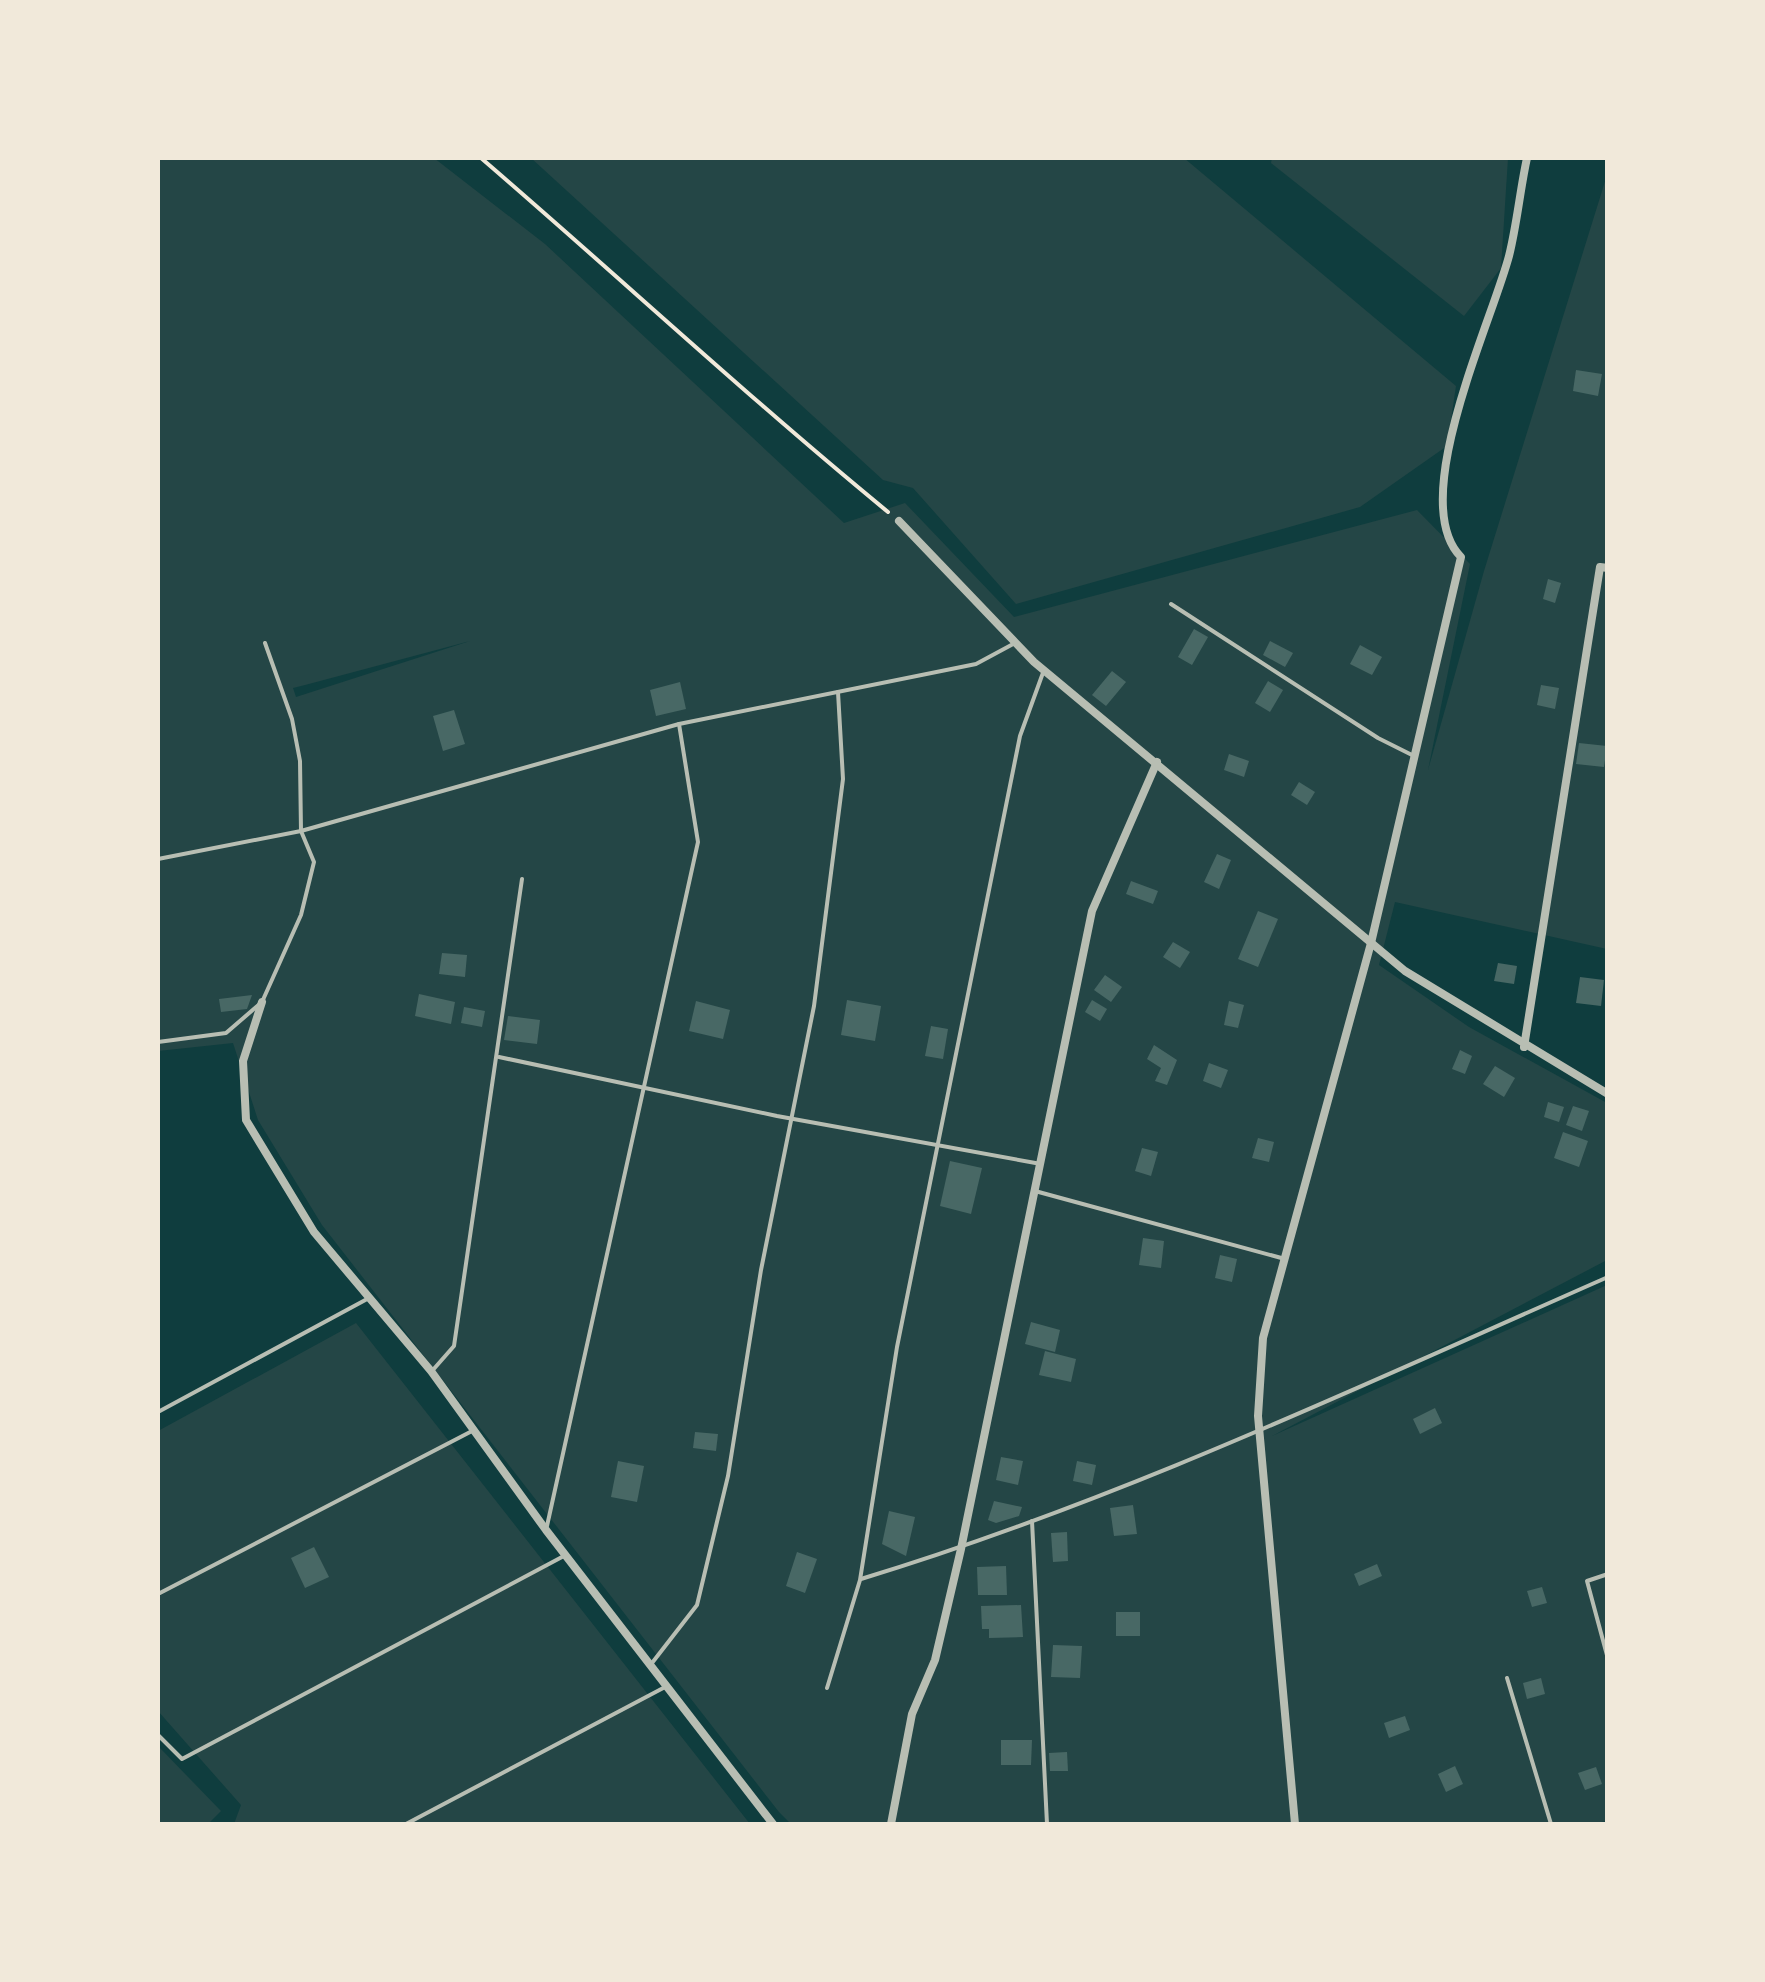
<svg xmlns="http://www.w3.org/2000/svg" width="1765" height="1982" font-family="'Open Sans',sans-serif">
<style>
.green{fill:#244646;fill-rule:evenodd}
.building{fill:#486865}
.lines{fill:none;stroke-linecap:round;stroke-linejoin:round}
.path{stroke:#f1e9da;stroke-width:4}
.service{stroke:#b8beb3;stroke-width:4}
.minor{stroke:#b8beb3;stroke-width:8}
</style>
<rect width="100%" height="100%" fill="#0f3d3e"/>
<g class="green">
<path d="M 158,158 L 434,158 L 545,244 L 844,523 L 905,503 L 1014,617 L 1417,510 L 1470,564 L 1428,770 L 1484,571 L 1607,175 L 1607,949 L 1395,902 L 1379,965 L 1469,1027 L 1607,1103 L 1607,1260 L 1272,1436 L 1607,1285 L 1607,1821 L 1591,1824 L 791,1824 L 779,1812 L 322,1225 L 258,1120 L 233,1043 L 158,1051 ZM 470,641 L 296,697 L 293,688 L 305,685 Z"/>
<path d="M 531,158 L 1184,158 L 1456,386 L 1447,446 L 1360,507 L 1016,604 L 913,488 L 883,480 Z"/>
<path d="M 1272,158 L 1508,158 L 1501,268 L 1464,316 L 1271,163 Z"/>
<path d="M 356,1323 L 750,1824 L 234,1824 L 241,1805 L 158,1711 L 158,1431 Z"/>
<path d="M 158,1746 L 221,1811 L 208,1824 L 158,1824 Z"/>
</g>
<g class="building">
<path d="M 1576,370 L 1602,374 L 1598,396 L 1573,391 Z"/>
<path d="M 1548,579 L 1561,583 L 1555,603 L 1543,599 Z"/>
<path d="M 1194,629 L 1208,637 L 1192,665 L 1178,657 Z"/>
<path d="M 1270,641 L 1293,653 L 1285,667 L 1263,655 Z"/>
<path d="M 1360,645 L 1382,657 L 1372,675 L 1350,664 Z"/>
<path d="M 1112,671 L 1126,682 L 1106,706 L 1092,695 Z"/>
<path d="M 1268,681 L 1283,690 L 1270,712 L 1255,703 Z"/>
<path d="M 680,682 L 686,709 L 656,716 L 650,690 Z"/>
<path d="M 1541,685 L 1559,688 L 1555,709 L 1537,705 Z"/>
<path d="M 454,710 L 465,744 L 443,751 L 433,716 Z"/>
<path d="M 1579,743 L 1607,746 L 1604,767 L 1576,764 Z"/>
<path d="M 1229,754 L 1249,761 L 1244,777 L 1224,770 Z"/>
<path d="M 1299,782 L 1315,792 L 1307,805 L 1291,795 Z"/>
<path d="M 1217,854 L 1231,860 L 1219,889 L 1204,882 Z"/>
<path d="M 1131,881 L 1158,891 L 1153,904 L 1126,894 Z"/>
<path d="M 1258,911 L 1278,919 L 1258,967 L 1238,959 Z"/>
<path d="M 1173,942 L 1190,952 L 1180,968 L 1163,957 Z"/>
<path d="M 442,953 L 467,955 L 465,977 L 439,974 Z"/>
<path d="M 1498,963 L 1517,966 L 1514,984 L 1494,981 Z"/>
<path d="M 1105,975 L 1122,987 L 1111,1002 L 1094,990 Z"/>
<path d="M 1580,977 L 1604,980 L 1601,1006 L 1576,1003 Z"/>
<path d="M 419,994 L 455,1002 L 451,1024 L 415,1016 Z"/>
<path d="M 252,995 L 247,1009 L 221,1012 L 219,999 Z"/>
<path d="M 847,1000 L 881,1006 L 875,1041 L 841,1035 Z"/>
<path d="M 1092,1000 L 1107,1009 L 1100,1021 L 1085,1012 Z"/>
<path d="M 696,1001 L 730,1010 L 723,1039 L 689,1031 Z"/>
<path d="M 1229,1001 L 1244,1005 L 1238,1028 L 1224,1025 Z"/>
<path d="M 464,1007 L 485,1011 L 482,1027 L 461,1023 Z"/>
<path d="M 508,1016 L 540,1020 L 537,1044 L 504,1040 Z"/>
<path d="M 931,1026 L 948,1029 L 943,1059 L 925,1056 Z"/>
<path d="M 1154,1045 L 1177,1060 L 1167,1085 L 1155,1081 L 1161,1068 L 1147,1059 Z"/>
<path d="M 1460,1050 L 1472,1056 L 1465,1074 L 1452,1069 Z"/>
<path d="M 1209,1063 L 1228,1070 L 1221,1088 L 1203,1081 Z"/>
<path d="M 1495,1066 L 1515,1078 L 1504,1097 L 1483,1084 Z"/>
<path d="M 1548,1102 L 1564,1107 L 1559,1122 L 1544,1117 Z"/>
<path d="M 1573,1106 L 1589,1111 L 1582,1131 L 1566,1125 Z"/>
<path d="M 1563,1132 L 1588,1141 L 1579,1167 L 1554,1158 Z"/>
<path d="M 1258,1138 L 1274,1142 L 1269,1162 L 1252,1158 Z"/>
<path d="M 1142,1148 L 1158,1152 L 1151,1176 L 1135,1171 Z"/>
<path d="M 950,1161 L 982,1168 L 971,1214 L 940,1206 Z"/>
<path d="M 1143,1238 L 1164,1241 L 1161,1268 L 1139,1265 Z"/>
<path d="M 1220,1255 L 1237,1259 L 1232,1282 L 1215,1278 Z"/>
<path d="M 1031,1322 L 1060,1330 L 1055,1352 L 1025,1344 Z"/>
<path d="M 1045,1351 L 1076,1359 L 1071,1382 L 1039,1375 Z"/>
<path d="M 1435,1408 L 1442,1423 L 1420,1434 L 1413,1419 Z"/>
<path d="M 695,1432 L 718,1434 L 716,1451 L 693,1448 Z"/>
<path d="M 1001,1457 L 1023,1461 L 1018,1485 L 996,1480 Z"/>
<path d="M 618,1461 L 644,1466 L 637,1502 L 611,1497 Z"/>
<path d="M 1077,1461 L 1096,1465 L 1092,1485 L 1073,1481 Z"/>
<path d="M 994,1501 L 1022,1507 L 1019,1516 L 996,1523 L 988,1520 Z"/>
<path d="M 1133,1505 L 1137,1534 L 1114,1536 L 1110,1508 Z"/>
<path d="M 889,1511 L 915,1517 L 906,1556 L 882,1544 Z"/>
<path d="M 1067,1532 L 1068,1561 L 1053,1562 L 1051,1533 Z"/>
<path d="M 314,1547 L 329,1577 L 305,1588 L 291,1558 Z"/>
<path d="M 797,1552 L 817,1559 L 805,1593 L 786,1586 Z"/>
<path d="M 1377,1564 L 1382,1576 L 1359,1586 L 1354,1574 Z"/>
<path d="M 1006,1566 L 1007,1595 L 978,1595 L 977,1567 Z"/>
<path d="M 1542,1587 L 1547,1603 L 1532,1607 L 1527,1591 Z"/>
<path d="M 1021,1605 L 1023,1637 L 989,1638 L 989,1629 L 982,1629 L 981,1606 Z"/>
<rect x="1116" y="1612" width="24" height="24"/>
<path d="M 1053,1645 L 1082,1646 L 1080,1678 L 1051,1677 Z"/>
<path d="M 1541,1678 L 1545,1694 L 1527,1699 L 1523,1683 Z"/>
<path d="M 1405,1716 L 1410,1730 L 1389,1738 L 1384,1723 Z"/>
<path d="M 1001,1740 L 1032,1740 L 1031,1765 L 1001,1765 Z"/>
<path d="M 1067,1752 L 1068,1771 L 1050,1771 L 1049,1753 Z"/>
<path d="M 1455,1766 L 1463,1784 L 1446,1792 L 1438,1774 Z"/>
<path d="M 1596,1767 L 1602,1784 L 1585,1790 L 1578,1773 Z"/>
</g>
<g class="lines">
<path class="path" d="M 481,158 C 617,275 749,398 888,512"/>
<g class="service">
<path d="M 1171,604 L 1378,738 L 1414,756"/>
<path d="M 158,859 L 301,831 L 679,724 L 976,664 L 1015,643"/>
<path d="M 158,1042 L 226,1033 L 262,1002 L 301,915 L 314,862 L 301,831 L 300,761 L 292,719 L 265,643"/>
<path d="M 499,1057 L 777,1116 L 1041,1164"/>
<path d="M 1035,1191 L 1285,1259"/>
<path d="M 432,1371 L 454,1346 L 522,879"/>
<path d="M 158,1412 L 369,1298"/>
<path d="M 1032,1521 L 1047,1824"/>
<path d="M 547,1526 L 698,842 L 679,724"/>
<path d="M 1608,1574 L 1587,1581 L 1608,1659"/>
<path d="M 861,1579 C 1118,1501 1362,1385 1608,1277"/>
<path d="M 158,1594 L 474,1430"/>
<path d="M 652,1663 L 697,1605 L 728,1476 L 761,1270 L 814,1006 L 843,779 L 838,692"/>
<path d="M 1507,1678 L 1551,1824"/>
<path d="M 827,1688 L 860,1580 L 897,1347 L 1020,736 L 1044,670"/>
<path d="M 158,1735 L 182,1759 L 562,1557"/>
<path d="M 406,1824 L 667,1686"/>
</g>
<g class="minor">
<path d="M 899,521 L 1034,662 L 1405,971 L 1608,1094"/>
<path d="M 262,1002 L 243,1061 L 246,1120 L 314,1232 L 431,1371 L 546,1530 L 773,1824"/>
<path d="M 1524,1047 L 1600,567 L 1608,568"/>
<path d="M 891,1824 L 912,1714 L 935,1660 L 961,1549 L 1092,911 L 1157,762"/>
<path d="M 1295,1824 L 1258,1416 L 1263,1338 L 1371,943 L 1461,557 C 1406,502 1491,324 1509,256 C 1517,224 1520,190 1527,158"/>
</g>
</g>
<rect width="1765" height="1982" fill="none" stroke="#f1e9da" stroke-width="320"/>
</svg>
